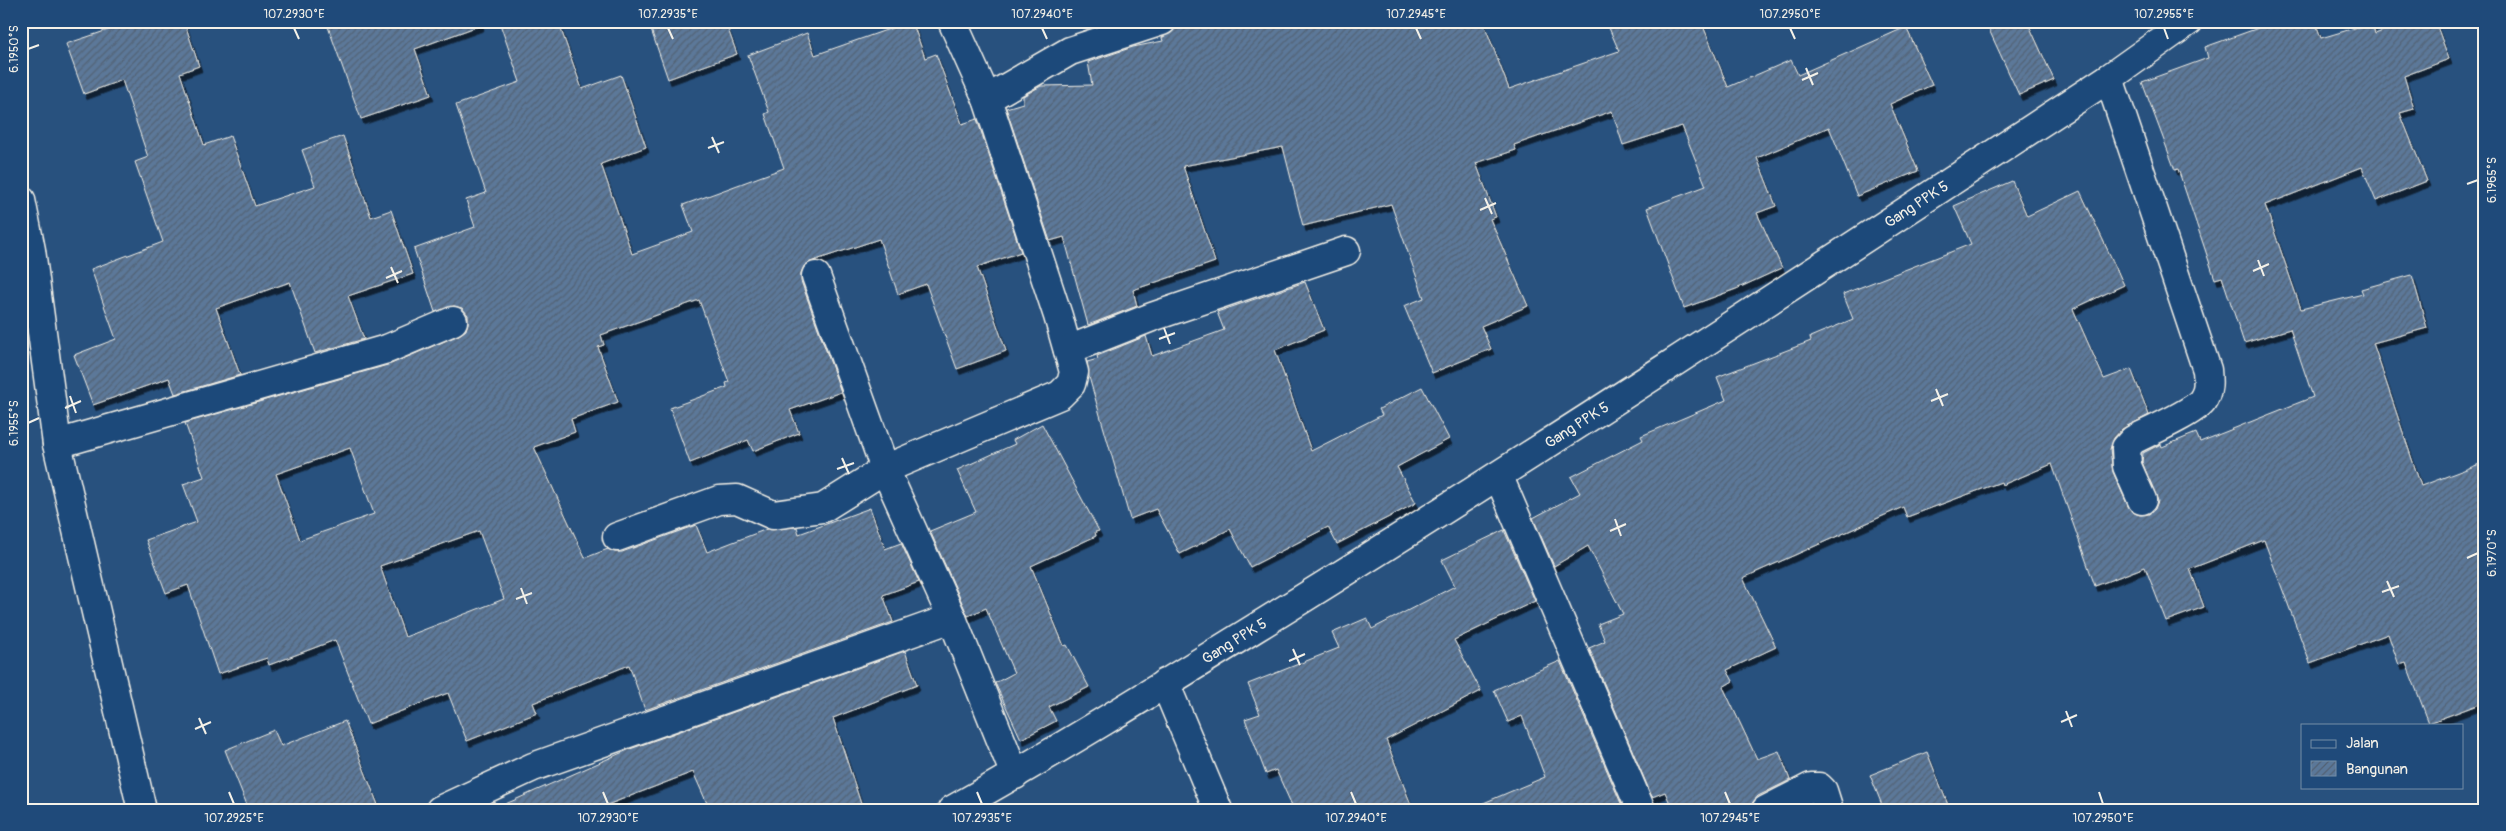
<svg xmlns="http://www.w3.org/2000/svg" width="2506" height="831" font-family="Pangolin,sans-serif">
<style>
.building{fill:url(#building-hatch);stroke:#f4f1e8;fill-rule:evenodd;filter:url(#shadow)}
.lines{fill:none;stroke-linecap:round;stroke-linejoin:round}
.street-casing{stroke:#f4f1e8;stroke-width:31}
.street{stroke:#1f4a7a;stroke-width:28}
.ticks{fill:none;stroke:#f4f1e8;stroke-width:2}
.labels{text-anchor:middle;dominant-baseline:central;stroke-width:5;stroke-linejoin:round;paint-order:stroke}
.street-label{font-size:15px;fill:#f4f1e8;stroke:#1f4a7a}
.neatline{fill:none;stroke:#f4f1e8;stroke-width:2}
.ticks-label{font-size:12px;text-anchor:middle;fill:#f4f1e8}
</style>
<defs>
<pattern id="building-hatch" width="6" height="6" patternUnits="userSpaceOnUse" patternTransform="scale(1.25)"><rect width="6" height="6" fill="#5b7899"/><path d="M-1 1l2-2M0 6l6-6M5 7l2-2" fill="none" stroke="#536274"/></pattern>
<filter id="shadow"><feDropShadow dx="3" dy="5.5" stdDeviation="0" flood-color="#0009"/></filter>
</defs>
<rect width="100%" height="100%" fill="#28517e"/>
<filter id="ink" filterUnits="userSpaceOnUse"><feTurbulence type="fractalNoise" baseFrequency=".02" numOctaves="2"/><feDisplacementMap in="SourceGraphic" scale="10" xChannelSelector="R" yChannelSelector="G"/><feConvolveMatrix kernelMatrix="1 2 1 2 8 2 1 2 1" color-interpolation-filters="sRGB"/></filter>
<g filter="url(#ink)">
<g class="building">
<path d="M 105,21 L 184,21 L 199,66 L 180,73 L 204,145 L 230,136 L 255,206 L 315,186 L 302,150 L 343,136 L 371,217 L 391,210 L 413,274 L 348,296 L 364,339 L 315,353 L 290,282 L 216,308 L 240,375 L 175,394 L 169,378 L 93,405 L 74,355 L 116,339 L 91,269 L 163,242 L 135,162 L 148,157 L 122,80 L 84,94 L 66,44 L 108,30 Z"/>
<path d="M 326,21 L 480,21 L 481,25 L 415,49 L 431,95 L 361,119 Z"/>
<path d="M 499,21 L 558,21 L 582,89 L 621,75 L 646,147 L 601,164 L 632,254 L 693,232 L 683,205 L 784,168 L 765,114 L 769,112 L 748,55 L 807,33 L 815,55 L 912,21 L 925,58 L 936,54 L 962,124 L 977,119 L 1021,252 L 977,267 L 1006,351 L 957,369 L 926,284 L 898,294 L 879,239 L 810,262 L 804,266 L 801,273 L 801,281 L 841,392 L 790,410 L 799,433 L 753,451 L 748,440 L 690,463 L 670,408 L 727,387 L 726,383 L 729,382 L 699,300 L 601,335 L 604,345 L 598,347 L 618,402 L 571,419 L 575,432 L 534,447 L 585,558 L 608,549 L 615,552 L 622,552 L 696,525 L 707,552 L 767,529 L 797,527 L 799,534 L 870,508 L 885,549 L 901,543 L 919,582 L 883,595 L 893,622 L 645,710 L 629,665 L 533,703 L 537,713 L 467,741 L 448,693 L 368,724 L 335,640 L 269,665 L 267,658 L 218,674 L 188,585 L 166,593 L 146,540 L 197,522 L 183,484 L 204,477 L 185,423 L 391,364 L 459,335 L 466,330 L 468,323 L 468,315 L 462,308 L 454,306 L 435,312 L 414,249 L 475,227 L 466,200 L 486,193 L 456,105 L 520,82 ZM 350,448 L 374,514 L 300,540 L 276,474 ZM 479,531 L 504,599 L 405,637 L 380,566 Z"/>
<path d="M 648,21 L 725,21 L 737,54 L 668,79 Z"/>
<path d="M 1202,21 L 1483,21 L 1509,89 L 1619,51 L 1606,21 L 1701,21 L 1728,87 L 1791,60 L 1798,75 L 1906,27 L 1932,85 L 1890,104 L 1918,171 L 1857,196 L 1829,127 L 1757,158 L 1776,206 L 1757,213 L 1782,268 L 1736,289 L 1684,308 L 1647,208 L 1706,186 L 1682,126 L 1623,145 L 1612,111 L 1514,145 L 1516,150 L 1476,163 L 1496,217 L 1490,219 L 1528,306 L 1481,326 L 1491,349 L 1432,373 L 1404,306 L 1424,298 L 1391,204 L 1303,226 L 1283,147 L 1183,166 L 1215,262 L 1133,290 L 1137,306 L 1088,325 L 1064,237 L 1050,241 L 1006,108 L 1023,103 L 1023,96 L 1041,86 L 1092,85 L 1088,62 L 1133,47 L 1163,41 L 1162,38 L 1175,28 Z"/>
<path d="M 1985,21 L 2027,21 L 2054,80 L 2019,95 Z"/>
<path d="M 2278,21 L 2315,21 L 2321,38 L 2372,23 L 2375,34 L 2410,21 L 2435,21 L 2449,59 L 2404,76 L 2414,109 L 2400,113 L 2427,181 L 2376,201 L 2362,167 L 2265,205 L 2301,309 L 2363,294 L 2361,289 L 2412,275 L 2427,328 L 2373,343 L 2421,486 L 2485,462 L 2485,702 L 2429,723 L 2406,663 L 2399,665 L 2388,634 L 2310,663 L 2264,540 L 2190,569 L 2204,607 L 2166,621 L 2145,567 L 2095,586 L 2052,464 L 2002,485 L 2001,482 L 1907,517 L 1903,507 L 1743,578 L 1776,647 L 1727,670 L 1733,681 L 1723,687 L 1757,759 L 1779,751 L 1790,780 L 1758,796 L 1753,802 L 1750,810 L 1673,810 L 1665,792 L 1652,797 L 1589,648 L 1605,641 L 1598,624 L 1623,614 L 1588,546 L 1554,566 L 1533,518 L 1580,493 L 1571,477 L 1643,440 L 1641,436 L 1726,400 L 1717,377 L 1811,341 L 1810,337 L 1853,319 L 1843,294 L 1971,244 L 1954,206 L 2012,181 L 2027,216 L 2080,191 L 2124,285 L 2073,309 L 2104,379 L 2131,369 L 2149,415 L 2122,429 L 2114,438 L 2110,449 L 2113,472 L 2128,506 L 2132,512 L 2140,515 L 2149,514 L 2155,509 L 2158,501 L 2142,462 L 2143,453 L 2161,444 L 2162,447 L 2196,433 L 2200,442 L 2313,397 L 2290,329 L 2244,343 L 2222,277 L 2215,279 L 2178,169 L 2175,170 L 2142,82 L 2208,58 L 2205,47 Z"/>
<path d="M 1305,282 L 1324,330 L 1275,350 L 1311,451 L 1382,415 L 1379,409 L 1422,387 L 1449,439 L 1397,467 L 1416,503 L 1337,544 L 1328,527 L 1250,567 L 1230,529 L 1180,554 L 1156,509 L 1130,519 L 1089,377 L 1087,362 L 1098,359 L 1097,356 L 1146,336 L 1152,356 L 1224,330 L 1217,312 Z"/>
<path d="M 1042,424 L 1099,531 L 1095,532 L 1096,536 L 1031,566 L 1064,646 L 1067,645 L 1089,687 L 1049,707 L 1056,721 L 1021,739 L 995,683 L 1014,673 L 986,608 L 968,616 L 930,531 L 976,512 L 957,470 L 1015,444 L 1013,440 Z"/>
<path d="M 1504,530 L 1535,601 L 1454,640 L 1481,691 L 1386,740 L 1413,810 L 1294,810 L 1276,770 L 1266,774 L 1245,719 L 1260,714 L 1248,684 L 1339,648 L 1332,633 L 1367,618 L 1372,629 L 1455,586 L 1442,560 Z"/>
<path d="M 905,651 L 917,685 L 833,718 L 863,810 L 710,810 L 693,772 L 594,810 L 492,810 L 630,749 Z"/>
<path d="M 1560,661 L 1623,808 L 1618,810 L 1467,810 L 1545,777 L 1522,716 L 1508,722 L 1494,690 Z"/>
<path d="M 345,721 L 380,810 L 249,810 L 225,750 L 274,730 L 281,746 Z"/>
<path d="M 1927,752 L 1950,810 L 1884,810 L 1870,775 Z"/>
</g>
<g class="lines">
<defs>
<g id="street">
<path d="M 952,21 L 987,99 L 1058,316 L 1074,372 L 1071,384 L 1060,395 L 885,469 L 952,618 L 1015,775"/>
<path d="M 2109,78 L 2207,370 C 2208,381 2209,391 2202,401 C 2192,413 2149,432 2133,440 L 2126,448 L 2127,466 L 2142,500"/>
<path d="M 987,99 L 1070,51 L 1162,21"/>
<path d="M 21,200 L 31,250 L 57,444 L 142,810"/>
<path d="M 1068,350 L 1152,317 L 1346,251"/>
<path d="M 57,444 L 387,349 L 453,321"/>
<path d="M 1499,477 L 1641,810"/>
<path d="M 617,537 L 719,500 L 737,499 L 773,515 L 823,508 L 885,469 L 816,276"/>
<path d="M 1165,683 L 1218,810"/>
<path d="M 440,810 L 533,767 L 952,618"/>
<path id="s1" d="M 952,810 C 1068,745 1181,674 1294,604 C 1569,433 1839,255 2109,78 L 2189,21"/>
<path d="M 1766,810 L 1811,787 L 1819,787 L 1823,791 L 1829,810"/>
</g>
</defs>
<use href="#street" class="street-casing"/>
<use href="#street" class="street"/>
</g>
</g>
<path class="ticks" d="M 294,28 L 299,39M 668,28 L 673,39M 1042,28 L 1047,39M 1416,28 L 1421,39M 1790,28 L 1795,39M 2164,28 L 2168,39M 28,49 L 39,45M 1806,68 L 1813,85M 1802,80 L 1818,73M 712,137 L 719,153M 708,148 L 724,142M 2467,184 L 2478,180M 1485,198 L 1492,214M 1480,210 L 1496,203M 2258,260 L 2264,276M 391,267 L 398,283M 2253,271 L 2269,264M 386,278 L 402,271M 1164,328 L 1170,344M 1159,339 L 1175,333M 1936,389 L 1943,406M 70,396 L 76,413M 1931,401 L 1948,394M 65,408 L 81,401M 28,423 L 39,418M 842,458 L 849,474M 837,469 L 854,463M 1615,519 L 1621,536M 1610,531 L 1626,524M 2467,558 L 2478,553M 2387,581 L 2394,597M 521,588 L 527,604M 2382,592 L 2399,586M 516,599 L 532,593M 1293,649 L 1300,665M 1289,661 L 1305,654M 2066,711 L 2072,727M 199,718 L 206,734M 2061,722 L 2077,715M 195,729 L 211,722M 229,792 L 234,804M 603,792 L 608,804M 977,792 L 982,804M 1351,792 L 1356,804M 1725,792 L 1730,804M 2099,792 L 2103,804"/>
<g class="labels">
<g class="street-label">
<text stroke="none"><textPath href="#s1" startOffset="1139">Gang PPK 5</textPath></text>
<text stroke="none"><textPath href="#s1" startOffset="734">Gang PPK 5</textPath></text>
<text stroke="none"><textPath href="#s1" startOffset="329">Gang PPK 5</textPath></text>
</g>
</g>
<rect width="2506" height="831" fill="none" stroke="#1f4a7a" stroke-width="55"/>
<rect x="2301" y="724" width="162" height="65" fill="#1f4a7a" stroke="#748da6"/>
<rect x="2311" y="740" width="25" height="8" fill="#1f4a7a" stroke="#748da6"/>
<text x="2346" y="748" font-size="15" fill="#f4f1e8">Jalan</text>
<rect x="2311" y="761" width="25" height="15" fill="url(#building-hatch)" stroke="#748da6"/>
<text x="2346" y="774" font-size="15" fill="#f4f1e8">Bangunan</text>
<rect x="28" y="28" width="2450" height="776" class="neatline"/>
<g class="ticks-label">
<text x="294" y="18">107.2930°E</text>
<text x="668" y="18">107.2935°E</text>
<text x="1042" y="18">107.2940°E</text>
<text x="1416" y="18">107.2945°E</text>
<text x="1790" y="18">107.2950°E</text>
<text x="2164" y="18">107.2955°E</text>
<text transform="translate(14 49) rotate(-90)" y="4">6.1950°S</text>
<text transform="translate(2492 180) rotate(-90)" y="4">6.1965°S</text>
<text transform="translate(14 423) rotate(-90)" y="4">6.1955°S</text>
<text transform="translate(2492 553) rotate(-90)" y="4">6.1970°S</text>
<text x="234" y="822">107.2925°E</text>
<text x="608" y="822">107.2930°E</text>
<text x="982" y="822">107.2935°E</text>
<text x="1356" y="822">107.2940°E</text>
<text x="1730" y="822">107.2945°E</text>
<text x="2103" y="822">107.2950°E</text>
</g>
</svg>
